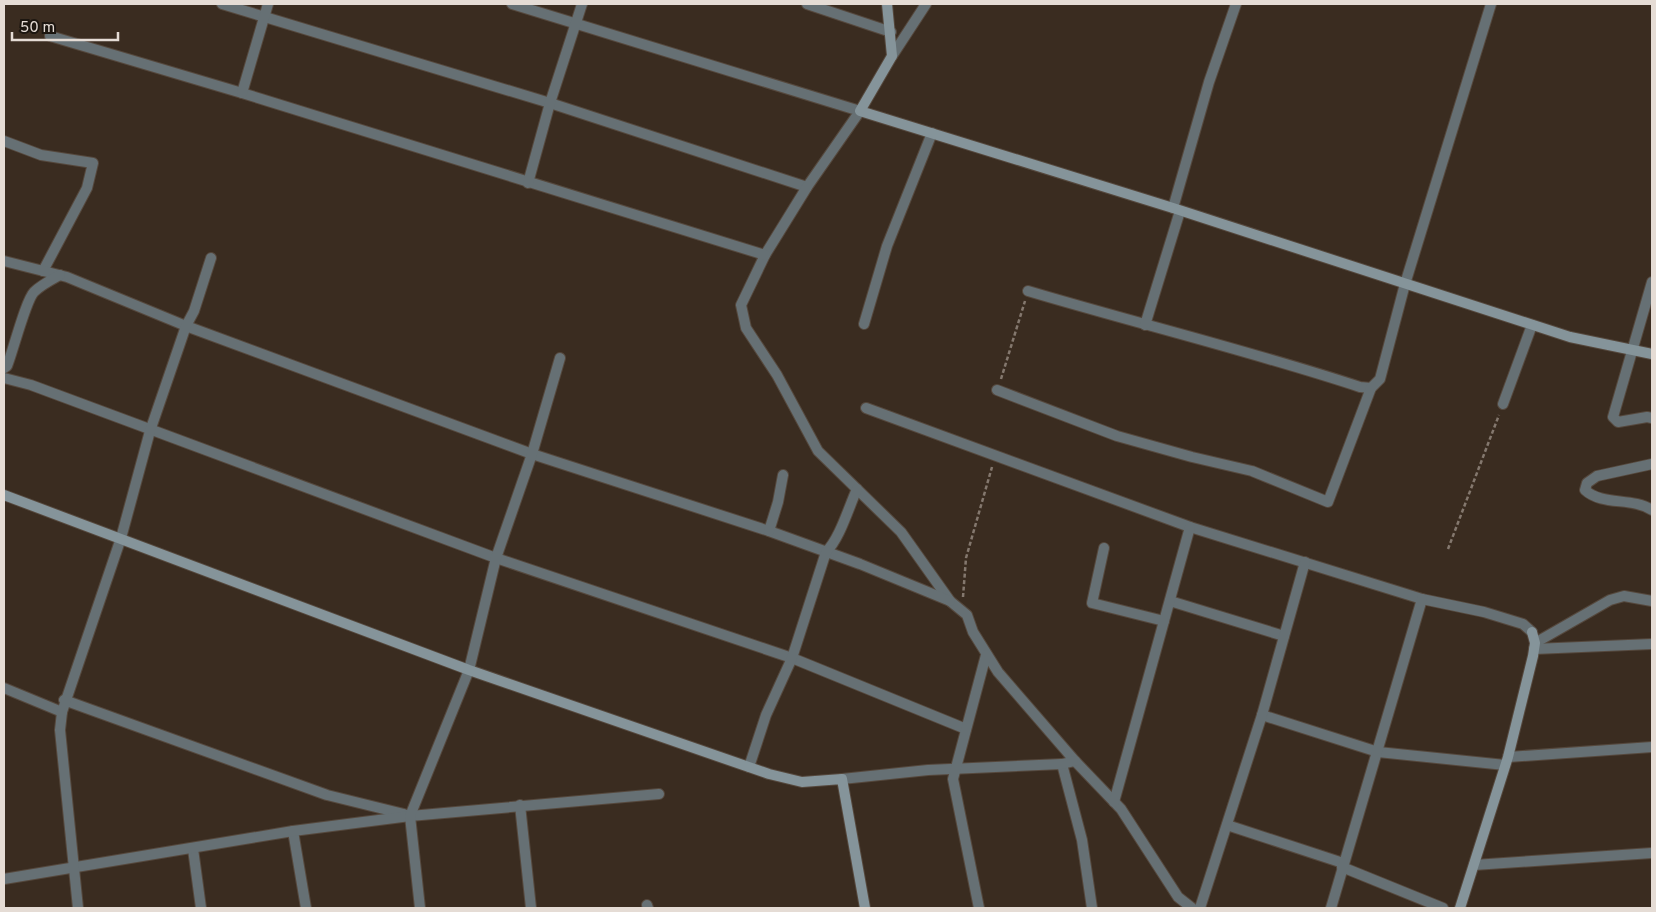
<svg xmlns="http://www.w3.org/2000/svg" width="1656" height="912" font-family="Overpass,sans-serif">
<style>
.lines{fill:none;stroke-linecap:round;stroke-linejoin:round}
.street-casing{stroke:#55483d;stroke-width:12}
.secondary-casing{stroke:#55483d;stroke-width:12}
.path{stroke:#84786e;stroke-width:2.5;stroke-dasharray:4 2.5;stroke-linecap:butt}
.street{stroke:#667074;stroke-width:10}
.secondary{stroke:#85949a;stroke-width:10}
</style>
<rect width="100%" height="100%" fill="#3a2c20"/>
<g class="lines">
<defs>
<g id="street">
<path d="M 222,4 L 550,103 L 807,187"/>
<path d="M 512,4 L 860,111 L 807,187 L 765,255 L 741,305 L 746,328 L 777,375 L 818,451 L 901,532 L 950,601 L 967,615 L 973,632 L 998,672 L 1075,761 L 1121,809 L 1178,897 L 1192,908"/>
<path d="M 807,4 L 891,32"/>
<path d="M 50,36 L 242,93 L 765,255"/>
<path d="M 892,56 L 926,4"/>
<path d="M 242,93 L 268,4"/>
<path d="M 4,141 L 41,155 L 93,163 L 87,188 L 43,271"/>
<path d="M 528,183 L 550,103 L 582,4"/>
<path d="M 1173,208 L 1209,82 L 1236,4"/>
<path d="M 4,261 L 67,277 L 186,326 L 532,454 L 769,531 L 860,564 L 950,601"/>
<path d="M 1652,282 L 1613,417 L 1618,422 L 1647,417 L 1652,418"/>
<path d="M 1028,291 C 1139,324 1251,351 1360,387 L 1371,388"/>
<path d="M 864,324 L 887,246 L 932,133"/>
<path d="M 1145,325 L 1180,211"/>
<path d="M 4,368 L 7,366 C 13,351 26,300 34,292 C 41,285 51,280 60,275"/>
<path d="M 4,378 L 31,385 L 496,558 L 792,658 L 966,729"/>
<path d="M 997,390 L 1117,436 L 1192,457 L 1252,471 L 1328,502 L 1371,388 L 1380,379 L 1405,284 L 1491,4"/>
<path d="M 1503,404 L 1532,325"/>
<path d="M 866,408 L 1190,527 L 1422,599 L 1484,612 L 1523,624 L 1532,632"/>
<path d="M 1652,464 L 1597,476 L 1587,483 L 1585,490 C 1602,506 1632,497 1652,510"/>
<path d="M 769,531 L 778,502 L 783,475"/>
<path d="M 1104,548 L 1092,603 L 1164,621"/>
<path d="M 1170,601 L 1284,636"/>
<path d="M 1535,643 L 1610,600 L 1624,596 L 1652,601"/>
<path d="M 1534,649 L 1652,644"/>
<path d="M 4,688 L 62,712"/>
<path d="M 64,700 L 327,795 L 404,814"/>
<path d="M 1262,715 L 1378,752 L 1505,765"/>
<path d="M 1508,757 L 1652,747"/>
<path d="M 1062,764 L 1082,840 L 1092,908"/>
<path d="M 749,767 L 766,715 L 792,658 L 826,552 C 840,538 848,509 857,489"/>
<path d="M 842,779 L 928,770 L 1062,764 L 1075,761"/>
<path d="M 1114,802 L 1190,527"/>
<path d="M 520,805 L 531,908"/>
<path d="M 1227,825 L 1343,863"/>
<path d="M 293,831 L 306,908"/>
<path d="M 193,849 L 201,908"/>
<path d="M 1474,865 L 1652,853"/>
<path d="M 1342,867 L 1443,908"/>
<path d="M 4,879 L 293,831 L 410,816 L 659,794"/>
<path d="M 647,905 L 648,908"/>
<path d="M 78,908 L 60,730 L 62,712 L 121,538 L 150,431 L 186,326 L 194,311 L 211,258"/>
<path d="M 420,908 L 410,816 L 469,670 L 496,558 L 532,454 L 560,358"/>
<path d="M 979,908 L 953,779 L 986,655"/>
<path d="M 1200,908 L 1262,715 L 1305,562"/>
<path d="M 1331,908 L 1422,599"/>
</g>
<g id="secondary">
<path d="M 887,4 L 892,56 L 860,111 L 1173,208 L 1570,337 L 1652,354"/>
<path d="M 4,495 L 469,670 L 769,774 L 802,782 L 842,779 L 865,908"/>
<path d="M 1460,908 L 1508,757 L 1533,656 L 1535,643 L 1532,632"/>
</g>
</defs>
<use href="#street" class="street-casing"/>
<use href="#secondary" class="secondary-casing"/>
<g class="path">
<path d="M 1001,379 L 1025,301"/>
<path d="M 1448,549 L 1499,415"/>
<path d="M 963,597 L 966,558 L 992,467"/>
</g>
<use href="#street" class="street"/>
<use href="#secondary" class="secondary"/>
</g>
<rect width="1656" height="912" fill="none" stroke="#e5dcd5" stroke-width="10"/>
<path d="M12 32v8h106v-8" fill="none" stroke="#e5dcd5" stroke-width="2.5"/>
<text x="20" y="32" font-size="15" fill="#e5dcd5" stroke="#1c1610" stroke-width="4" paint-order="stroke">50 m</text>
</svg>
